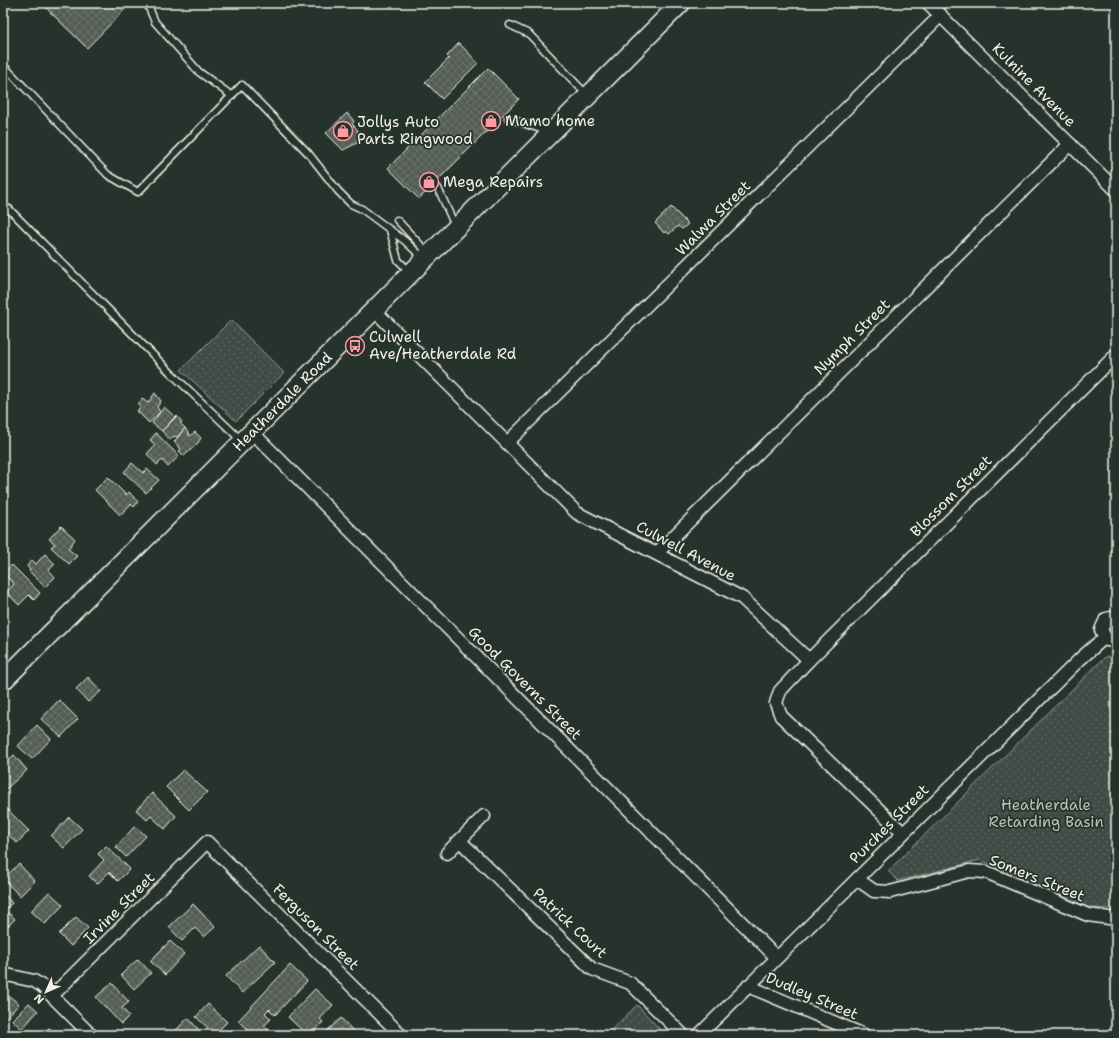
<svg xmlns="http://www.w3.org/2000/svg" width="1119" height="1038" font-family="'Shantell Sans',sans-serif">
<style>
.grass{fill:url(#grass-dots);stroke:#9a9e96}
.building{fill:url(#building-cross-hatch);stroke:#f4f1e8}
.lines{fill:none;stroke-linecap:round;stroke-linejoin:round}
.service-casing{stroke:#f4f1e8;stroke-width:9}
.minor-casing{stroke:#f4f1e8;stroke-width:15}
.secondary-casing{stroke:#f4f1e8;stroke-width:21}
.service{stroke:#26332d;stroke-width:6}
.minor{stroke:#26332d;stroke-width:12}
.secondary{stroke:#26332d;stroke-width:18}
.labels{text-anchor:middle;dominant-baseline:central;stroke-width:3.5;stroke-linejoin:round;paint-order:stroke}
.street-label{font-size:15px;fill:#f4f1e8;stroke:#26332d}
.poi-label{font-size:15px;fill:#f4f1e8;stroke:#26332d;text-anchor:start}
.park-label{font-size:15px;fill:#bebfb7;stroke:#26332d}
</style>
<defs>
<pattern id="grass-dots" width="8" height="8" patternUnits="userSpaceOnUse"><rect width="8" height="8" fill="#414b45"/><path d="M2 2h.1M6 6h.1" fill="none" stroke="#5d6560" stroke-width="1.8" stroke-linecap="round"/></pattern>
<pattern id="building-cross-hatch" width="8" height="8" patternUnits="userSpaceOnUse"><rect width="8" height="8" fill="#525c55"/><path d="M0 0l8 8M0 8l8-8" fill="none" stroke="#6c746d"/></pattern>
</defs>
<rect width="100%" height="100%" fill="#26332d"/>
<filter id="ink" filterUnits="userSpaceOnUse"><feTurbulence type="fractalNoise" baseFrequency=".025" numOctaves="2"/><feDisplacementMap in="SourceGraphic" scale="8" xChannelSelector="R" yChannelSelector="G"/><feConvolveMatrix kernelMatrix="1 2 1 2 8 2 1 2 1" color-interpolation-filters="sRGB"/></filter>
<g filter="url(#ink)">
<g class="grass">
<path d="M 231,320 L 284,373 L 236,421 L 181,370 Z"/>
<path d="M 1106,656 L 1116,659 L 1116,909 L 1090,908 L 980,860 L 898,881 L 888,871 Z"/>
<path d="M 637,1005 L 665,1035 L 606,1035 Z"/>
</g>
<g class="building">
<path d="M 41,3 L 131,3 L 87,48 Z"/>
<path d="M 459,43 L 478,63 L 442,99 L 425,82 L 449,58 L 447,56 Z"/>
<path d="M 488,68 L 519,99 L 419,199 L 388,168 Z"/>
<path d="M 347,113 L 354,121 L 352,124 L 357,129 L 361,141 L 343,150 L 326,133 Z"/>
<path d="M 671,207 L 688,224 L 682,229 L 678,226 L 669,234 L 666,231 L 664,233 L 655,223 Z"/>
<path d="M 155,393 L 161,401 L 157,407 L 160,412 L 149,423 L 137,411 L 141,407 L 138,404 L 142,399 L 148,403 Z"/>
<path d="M 164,407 L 175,417 L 162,431 L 152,423 Z"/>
<path d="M 177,416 L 182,422 L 180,423 L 185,428 L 177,437 L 174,436 L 170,440 L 162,431 Z"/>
<path d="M 185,428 L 190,436 L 195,432 L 201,438 L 197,444 L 184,456 L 179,451 L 181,449 L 174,442 Z"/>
<path d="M 156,433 L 179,456 L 168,467 L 162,460 L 157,465 L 147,454 L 155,445 L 150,440 Z"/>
<path d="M 132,463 L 143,473 L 147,469 L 159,480 L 146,493 L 124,472 Z"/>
<path d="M 108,477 L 126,495 L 129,492 L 138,502 L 134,507 L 131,504 L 120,515 L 95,490 Z"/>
<path d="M 61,526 L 75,539 L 68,549 L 77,556 L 69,564 L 51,547 L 55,544 L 49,539 Z"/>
<path d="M 45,554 L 55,564 L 49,570 L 55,577 L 45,587 L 29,571 L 30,570 L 27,566 L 32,560 L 36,564 Z"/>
<path d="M 12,565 L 40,593 L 34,600 L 29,595 L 19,605 L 6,592 L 14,584 L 3,573 Z"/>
<path d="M 88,677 L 101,691 L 88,702 L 76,689 Z"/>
<path d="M 59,700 L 78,719 L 61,737 L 41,719 Z"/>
<path d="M 37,725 L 51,739 L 32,759 L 18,746 Z"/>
<path d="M 14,755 L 27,770 L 6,789 L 3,786 L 3,765 Z"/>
<path d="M 183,770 L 207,792 L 189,810 L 166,787 Z"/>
<path d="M 152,793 L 176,816 L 165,829 L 151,816 L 147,820 L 136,810 Z"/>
<path d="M 7,809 L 29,831 L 17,843 L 3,830 L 3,814 Z"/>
<path d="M 69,817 L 82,829 L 64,848 L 51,836 Z"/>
<path d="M 135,826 L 146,836 L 126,857 L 116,847 Z"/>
<path d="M 106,846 L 130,869 L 118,881 L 109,872 L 97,884 L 89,876 L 104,860 L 98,854 Z"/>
<path d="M 19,864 L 35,881 L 20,896 L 3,879 Z"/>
<path d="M 49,892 L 63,905 L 45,924 L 31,911 Z"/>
<path d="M 3,893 L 12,903 L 5,910 L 15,919 L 5,929 L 3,927 Z"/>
<path d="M 193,904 L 215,927 L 204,937 L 195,928 L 182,941 L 169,927 Z"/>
<path d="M 76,917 L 88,928 L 71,946 L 59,934 Z"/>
<path d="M 170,941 L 184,954 L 165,975 L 150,961 Z"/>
<path d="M 259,945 L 275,962 L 242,993 L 226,976 Z"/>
<path d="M 138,959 L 151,973 L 134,989 L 121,975 Z"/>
<path d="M 290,965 L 307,981 L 275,1015 L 269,1009 L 265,1013 L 271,1019 L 264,1026 L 269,1030 L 265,1035 L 254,1035 L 238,1021 Z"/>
<path d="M 112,983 L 129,1002 L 122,1008 L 129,1016 L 121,1024 L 96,997 Z"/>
<path d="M 315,989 L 333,1005 L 320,1019 L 323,1022 L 311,1035 L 307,1035 L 288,1017 Z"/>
<path d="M 9,996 L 19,1004 L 6,1018 L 3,1015 L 3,1003 Z"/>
<path d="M 29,1003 L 38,1011 L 22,1029 L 12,1020 Z"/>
<path d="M 208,1004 L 227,1022 L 215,1034 L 196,1017 Z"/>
<path d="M 188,1018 L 202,1033 L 200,1035 L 171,1035 Z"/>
<path d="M 341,1018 L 357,1035 L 329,1035 L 326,1032 Z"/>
<path d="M 50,1028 L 53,1035 L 35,1035 Z"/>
</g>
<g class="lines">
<defs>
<g id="service">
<path d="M 147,3 L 155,22 L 199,72 L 232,96"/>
<path d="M 510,25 L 529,34 L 587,95"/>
<path d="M 3,65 L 108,175 L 138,192 L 242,85 L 309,154 L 338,191 L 351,204 L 362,209 L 405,241 L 423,258"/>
<path d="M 508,118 L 549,132"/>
<path d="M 438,188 L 455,226"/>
<path d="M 3,213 L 9,209 L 171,373 L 241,440"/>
<path d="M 397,220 L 428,253"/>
<path d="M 390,230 L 398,260 L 410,272"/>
</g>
<g id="minor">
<path d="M 928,3 L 1116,190"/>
<path d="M 374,310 L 577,513 L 742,598 L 809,660 L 780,691 L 776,703 L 781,716 L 903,833"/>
<path d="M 252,432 L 776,957"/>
<path d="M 507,443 L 941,15"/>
<path d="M 657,553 L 1070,144"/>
<path d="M 1116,617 L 1106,619 L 1101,630 L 1107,640 L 1116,642"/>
<path d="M 809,660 L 1116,355"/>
<path d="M 460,841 L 592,969 L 630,983 L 683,1035"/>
<path d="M 447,853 L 484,816"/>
<path d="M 857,879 L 874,891 L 890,892 L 969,871 L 986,872 L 1088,915 L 1116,919"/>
<path d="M 3,974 L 34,981 L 42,986 L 91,1035"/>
<path d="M 748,986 L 864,1035"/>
<path d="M 52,996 L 207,842 L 401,1035"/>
<path d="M 699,1035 L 1079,660 L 1104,638"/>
</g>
<g id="secondary">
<path id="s1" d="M 3,681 L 681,3"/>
</g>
</defs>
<use href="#service" class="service-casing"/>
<use href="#minor" class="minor-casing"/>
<use href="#secondary" class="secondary-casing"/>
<use href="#service" class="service"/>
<use href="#minor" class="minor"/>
<use href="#secondary" class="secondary"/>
</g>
</g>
<defs>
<symbol id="shop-ring" viewBox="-11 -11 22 22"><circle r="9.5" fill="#26332d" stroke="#ff9aa2" stroke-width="1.5"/><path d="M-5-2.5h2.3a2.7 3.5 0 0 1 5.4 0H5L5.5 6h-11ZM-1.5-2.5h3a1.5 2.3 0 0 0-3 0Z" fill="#ff9aa2"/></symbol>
<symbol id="bus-ring" viewBox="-11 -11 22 22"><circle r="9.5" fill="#26332d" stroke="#ff9aa2" stroke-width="1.5"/><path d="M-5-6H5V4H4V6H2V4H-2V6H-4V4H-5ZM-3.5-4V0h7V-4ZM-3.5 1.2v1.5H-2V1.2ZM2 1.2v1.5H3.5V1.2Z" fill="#ff9aa2"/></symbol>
</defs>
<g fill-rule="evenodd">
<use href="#shop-ring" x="480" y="110" width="22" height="22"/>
<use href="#shop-ring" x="332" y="120" width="22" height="22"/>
<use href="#shop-ring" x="418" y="171" width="22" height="22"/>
<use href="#bus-ring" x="344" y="335" width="22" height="22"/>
</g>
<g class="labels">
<g class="street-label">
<text transform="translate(1034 85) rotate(45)">Kulnine Avenue</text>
<text transform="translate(713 218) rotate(-45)">Walwa Street</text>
<text transform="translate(852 337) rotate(-45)">Nymph Street</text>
<text stroke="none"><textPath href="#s1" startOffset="395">Heatherdale Road</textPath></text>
<text transform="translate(951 496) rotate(-45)">Blossom Street</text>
<text transform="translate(686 551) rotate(28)">Culwell Avenue</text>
<text transform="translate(525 683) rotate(45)">Good Governs Street</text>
<text transform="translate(889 824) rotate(-45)">Purches Street</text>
<text transform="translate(1037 878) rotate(22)">Somers Street</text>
<text transform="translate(119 908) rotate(-45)">Irvine Street</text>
<text transform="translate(570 923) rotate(43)">Patrick Court</text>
<text transform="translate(316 927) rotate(45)">Ferguson Street</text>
<text transform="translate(812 996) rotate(23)">Dudley Street</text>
</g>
<g class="poi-label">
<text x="505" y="121">Mamo home</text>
<text x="357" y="122">Jollys Auto<tspan x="357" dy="17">Parts Ringwood</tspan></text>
<text x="443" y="182">Mega Repairs</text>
<text x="369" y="337">Culwell<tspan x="369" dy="17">Ave/Heatherdale Rd</tspan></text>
</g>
<g class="park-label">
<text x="1046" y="805">Heatherdale<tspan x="1046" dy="17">Retarding Basin</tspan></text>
</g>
</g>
<rect width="1119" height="1038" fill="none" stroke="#26332d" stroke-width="16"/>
<rect x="8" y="8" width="1103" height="1022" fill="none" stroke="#f4f1e8" stroke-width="1.5" filter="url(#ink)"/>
<g transform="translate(46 992) rotate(225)" stroke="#26332d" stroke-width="3" paint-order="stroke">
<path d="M0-3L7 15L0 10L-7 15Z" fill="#f4f1e8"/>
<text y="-6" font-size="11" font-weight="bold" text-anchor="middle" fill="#f4f1e8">N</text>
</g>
</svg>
